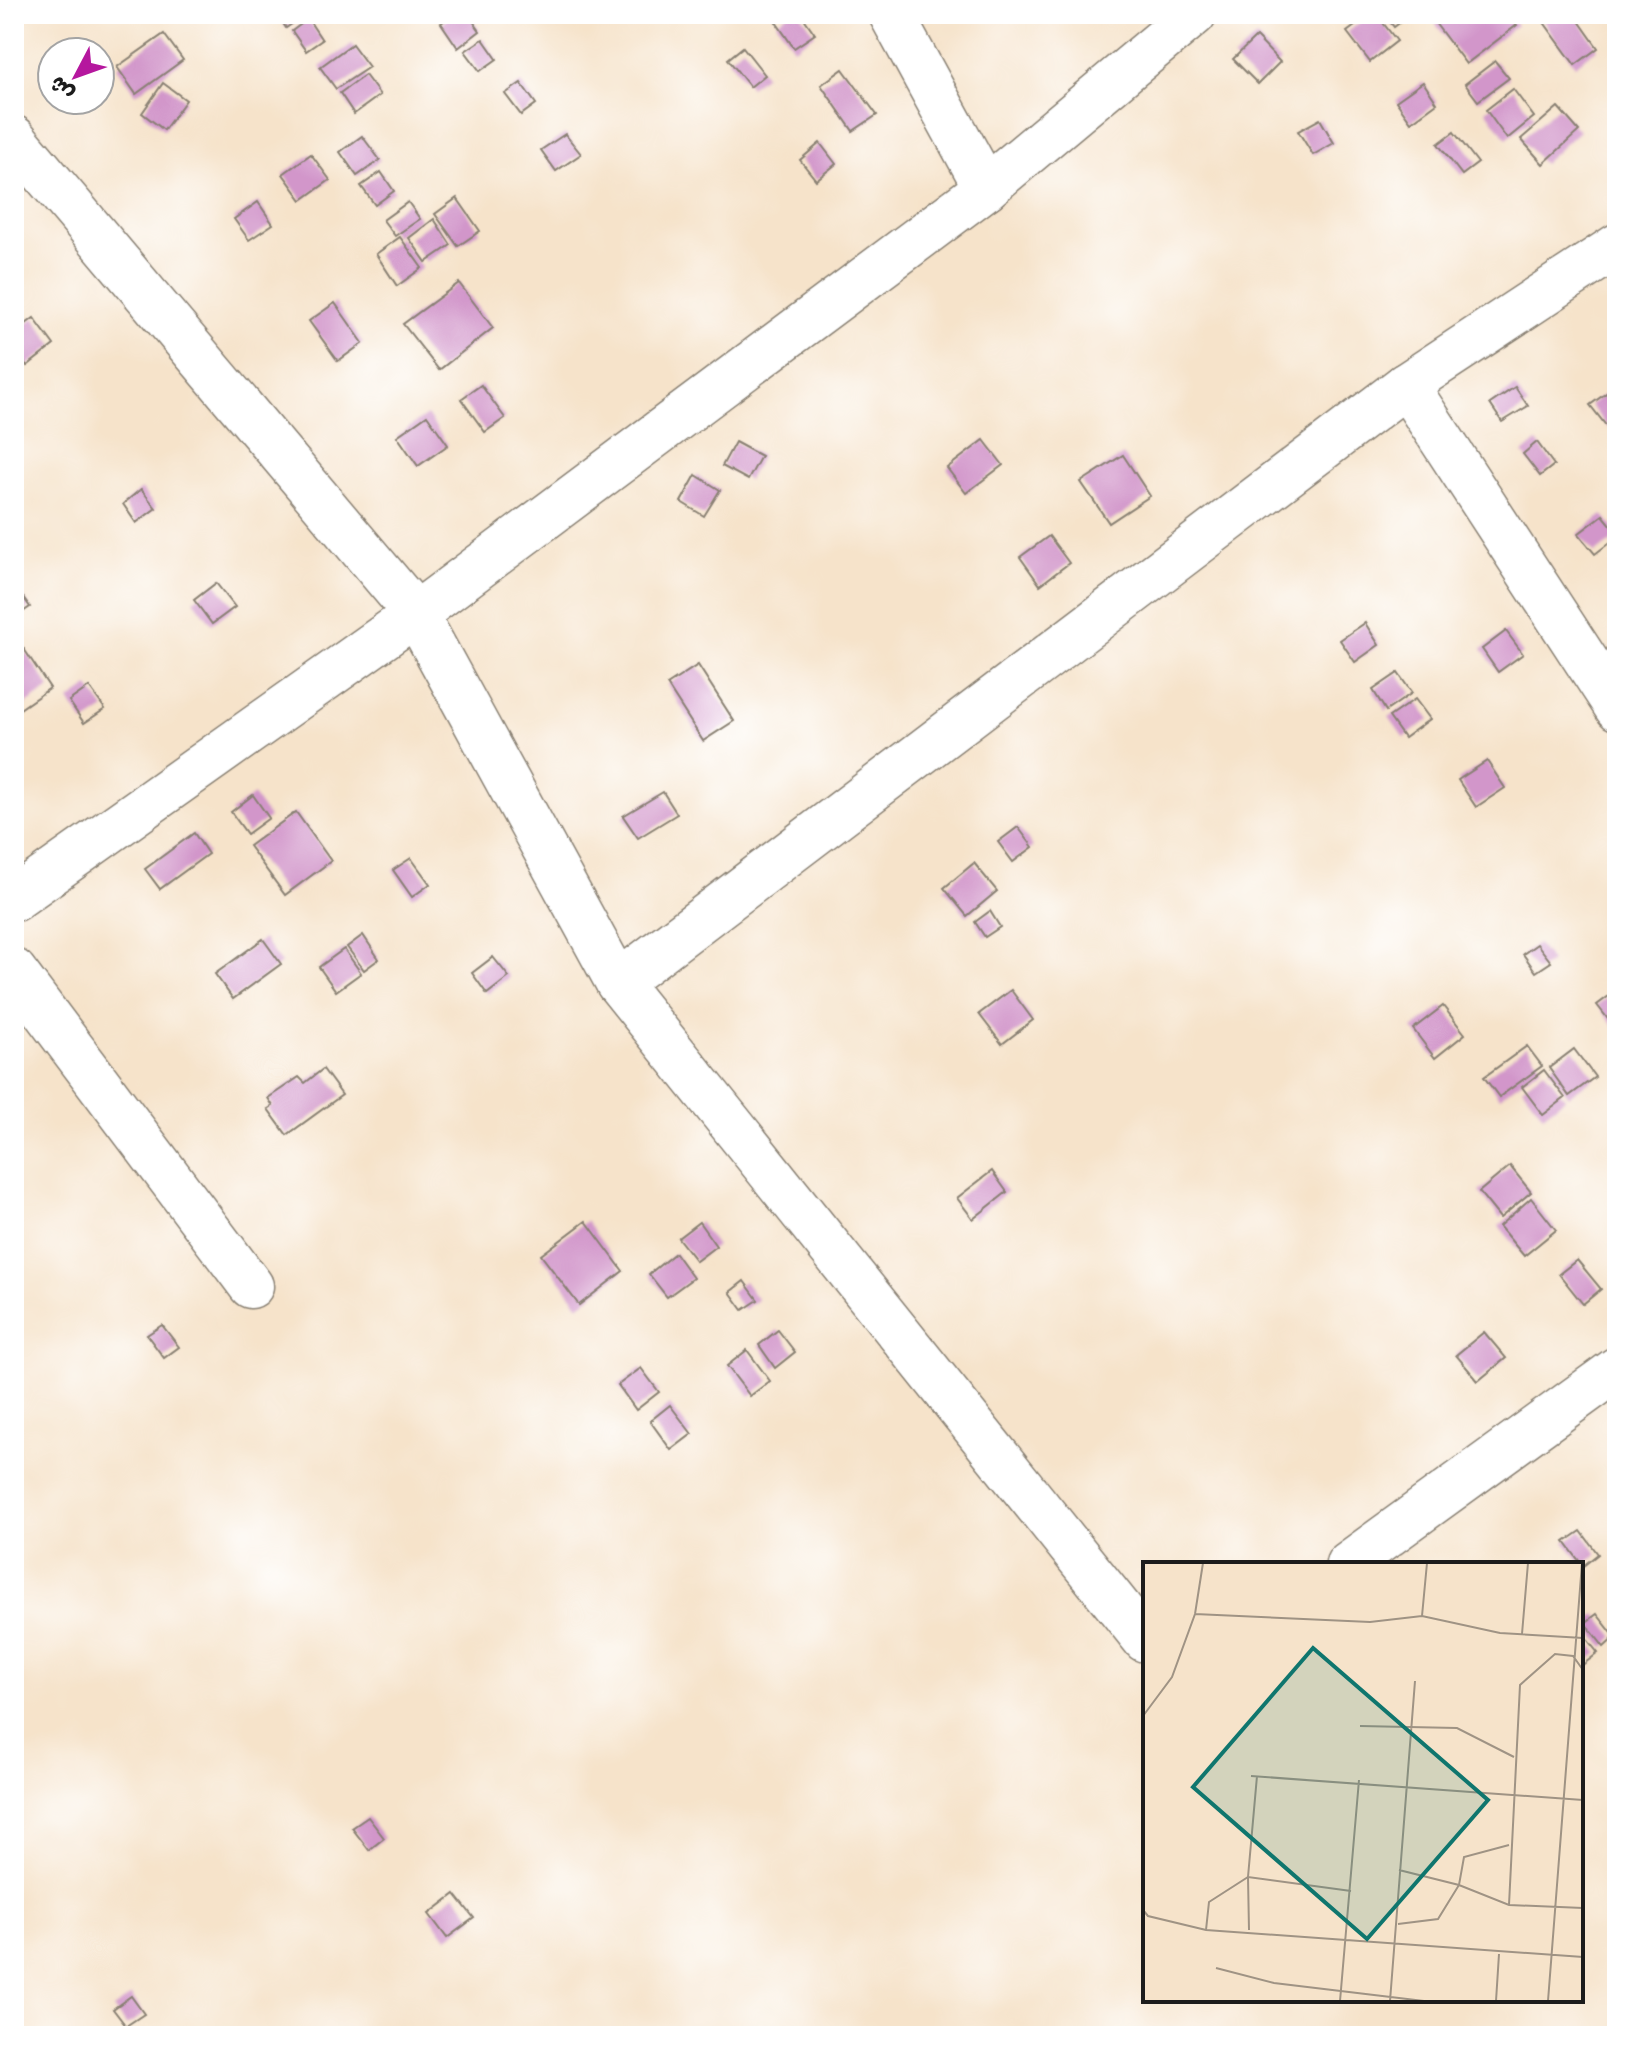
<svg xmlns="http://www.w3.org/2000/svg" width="1631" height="2050" font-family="Mali,'Playpen Sans Arabic',sans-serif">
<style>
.building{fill:#d296ca}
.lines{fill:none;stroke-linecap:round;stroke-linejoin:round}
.minor-casing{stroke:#898073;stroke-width:47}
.minor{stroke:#fff;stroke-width:44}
.inset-road{fill:none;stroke:#9f9384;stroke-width:2}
.view{fill:#0f766e;fill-opacity:0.15;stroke:#0f766e;stroke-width:4}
.inset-edge{fill:none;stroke:#1c1c1c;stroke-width:4}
</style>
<rect width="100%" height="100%" fill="#fff"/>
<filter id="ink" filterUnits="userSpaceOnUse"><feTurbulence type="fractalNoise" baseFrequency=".0125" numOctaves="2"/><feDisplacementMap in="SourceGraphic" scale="16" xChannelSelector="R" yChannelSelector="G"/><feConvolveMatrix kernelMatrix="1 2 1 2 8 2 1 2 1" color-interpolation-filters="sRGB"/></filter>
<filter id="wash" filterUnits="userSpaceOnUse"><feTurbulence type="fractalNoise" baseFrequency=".006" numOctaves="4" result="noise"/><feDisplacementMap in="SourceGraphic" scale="32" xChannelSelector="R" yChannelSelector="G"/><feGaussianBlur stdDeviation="1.8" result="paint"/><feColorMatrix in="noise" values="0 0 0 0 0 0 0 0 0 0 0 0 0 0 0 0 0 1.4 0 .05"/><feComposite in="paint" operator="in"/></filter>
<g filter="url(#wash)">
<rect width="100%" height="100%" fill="#f6e3ca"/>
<g id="blocks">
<g class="building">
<path d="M 277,14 L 306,14 L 286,28 Z"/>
<path d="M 454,14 L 468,14 L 480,31 L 458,48 L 441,23 Z"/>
<path d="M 789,14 L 801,14 L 815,34 L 794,48 L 776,22 Z"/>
<path d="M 1371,14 L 1376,14 L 1397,41 L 1370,62 L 1347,32 Z"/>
<path d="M 1384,14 L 1411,14 L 1394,27 Z"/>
<path d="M 1447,14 L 1508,14 L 1517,25 L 1466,64 L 1435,23 Z"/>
<path d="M 1553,14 L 1574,14 L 1598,48 L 1575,65 L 1543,21 Z"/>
<path d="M 308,19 L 322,40 L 306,51 L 292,31 Z"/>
<path d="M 164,34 L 183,60 L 136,94 L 117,67 Z"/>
<path d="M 1256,37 L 1280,62 L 1258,84 L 1233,59 Z"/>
<path d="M 483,39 L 497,59 L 480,71 L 465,51 Z"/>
<path d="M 352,44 L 369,67 L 336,89 L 320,67 Z"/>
<path d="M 743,47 L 765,75 L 750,87 L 728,59 Z"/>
<path d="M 1495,61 L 1509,78 L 1478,101 L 1465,84 Z"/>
<path d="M 843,69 L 877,115 L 853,131 L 821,85 Z"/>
<path d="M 365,75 L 380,95 L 354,114 L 340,93 Z"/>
<path d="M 1423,82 L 1437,103 L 1411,122 L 1396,101 Z"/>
<path d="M 163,83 L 186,100 L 164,130 L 142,113 Z"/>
<path d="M 521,83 L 536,104 L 521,115 L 505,94 Z"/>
<path d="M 1513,89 L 1534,117 L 1507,139 L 1486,110 Z"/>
<path d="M 1558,107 L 1579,131 L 1543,164 L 1521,139 Z"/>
<path d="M 1320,119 L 1334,143 L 1313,155 L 1298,131 Z"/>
<path d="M 1454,132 L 1478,163 L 1462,175 L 1438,144 Z"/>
<path d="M 565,134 L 581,154 L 556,171 L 541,150 Z"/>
<path d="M 362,136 L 380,160 L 357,176 L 340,152 Z"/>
<path d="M 820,143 L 836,164 L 816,180 L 800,160 Z"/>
<path d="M 311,154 L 330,180 L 302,200 L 283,174 Z"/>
<path d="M 381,172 L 394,191 L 375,205 L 361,186 Z"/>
<path d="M 457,198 L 480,231 L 458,246 L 435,214 Z"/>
<path d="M 258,202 L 273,224 L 249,240 L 234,219 Z"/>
<path d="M 408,202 L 420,219 L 395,236 L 383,220 Z"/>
<path d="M 434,219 L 451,245 L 426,262 L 409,238 Z"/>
<path d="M 400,237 L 422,268 L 397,286 L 376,254 Z"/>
<path d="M 459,283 L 493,328 L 439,370 L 403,324 Z"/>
<path d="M 335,303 L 363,343 L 338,361 L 309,321 Z"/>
<path d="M 34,318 L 54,345 L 27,366 L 14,350 L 14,333 Z"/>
<path d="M 481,385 L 505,418 L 485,432 L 461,399 Z"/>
<path d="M 1616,386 L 1617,421 L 1608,428 L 1590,405 Z"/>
<path d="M 1515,387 L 1528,406 L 1502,422 L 1490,404 Z"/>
<path d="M 427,415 L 448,445 L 418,466 L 397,436 Z"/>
<path d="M 984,440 L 1003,465 L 966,493 L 947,468 Z"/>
<path d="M 735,442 L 761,456 L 748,480 L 722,466 Z"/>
<path d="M 1537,442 L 1554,465 L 1540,476 L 1523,454 Z"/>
<path d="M 1123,455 L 1150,496 L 1109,523 L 1081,482 Z"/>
<path d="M 696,475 L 720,490 L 704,516 L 681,502 Z"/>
<path d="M 141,489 L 156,508 L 136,523 L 123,504 Z"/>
<path d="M 1603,515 L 1617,532 L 1617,537 L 1595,554 L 1578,534 Z"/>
<path d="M 1049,536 L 1069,563 L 1040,585 L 1020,557 Z"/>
<path d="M 216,583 L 235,607 L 212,624 L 194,600 Z"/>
<path d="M 14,584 L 30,607 L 14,618 Z"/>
<path d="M 1365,623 L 1379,645 L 1355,662 L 1340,640 Z"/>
<path d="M 1506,631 L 1523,654 L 1498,672 L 1482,649 Z"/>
<path d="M 14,634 L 50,688 L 14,713 Z"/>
<path d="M 698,665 L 734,721 L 703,741 L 667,685 Z"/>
<path d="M 1398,673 L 1412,693 L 1386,711 L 1373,690 Z"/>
<path d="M 89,687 L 105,709 L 84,723 L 69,701 Z"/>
<path d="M 1415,699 L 1430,719 L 1404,738 L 1389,717 Z"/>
<path d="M 1487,761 L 1505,788 L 1476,807 L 1458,780 Z"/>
<path d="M 663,792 L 677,814 L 638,838 L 623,816 Z"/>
<path d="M 253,795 L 269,818 L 247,834 L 231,812 Z"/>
<path d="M 296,812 L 331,861 L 285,895 L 249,846 Z"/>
<path d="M 1018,827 L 1033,847 L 1013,862 L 998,842 Z"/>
<path d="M 194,833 L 208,854 L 160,889 L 145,869 Z"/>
<path d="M 411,858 L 430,884 L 412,897 L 393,870 Z"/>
<path d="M 974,863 L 997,891 L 967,916 L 944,888 Z"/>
<path d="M 990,911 L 1000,927 L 985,937 L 975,922 Z"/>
<path d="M 363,935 L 379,959 L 364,970 L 347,947 Z"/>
<path d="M 263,939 L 281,964 L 233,999 L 215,974 Z"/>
<path d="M 1537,944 L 1551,962 L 1536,972 L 1523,954 Z"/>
<path d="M 344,949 L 361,973 L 336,991 L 319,967 Z"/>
<path d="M 493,957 L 509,977 L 487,994 L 472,973 Z"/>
<path d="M 1011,990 L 1033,1020 L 1002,1044 L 979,1014 Z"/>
<path d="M 1617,990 L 1617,1026 L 1615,1028 L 1597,1005 Z"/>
<path d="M 1443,1006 L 1465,1034 L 1435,1058 L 1413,1029 Z"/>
<path d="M 1527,1046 L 1542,1066 L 1499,1097 L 1484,1077 Z"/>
<path d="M 1574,1049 L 1595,1077 L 1569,1096 L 1549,1068 Z"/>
<path d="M 323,1069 L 342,1095 L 287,1135 L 268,1109 L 273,1106 L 268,1098 L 299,1077 L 305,1083 Z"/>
<path d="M 1544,1070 L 1565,1098 L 1543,1115 L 1522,1087 Z"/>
<path d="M 1510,1166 L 1531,1192 L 1500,1218 L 1479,1192 Z"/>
<path d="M 992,1171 L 1007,1192 L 973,1219 L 957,1198 Z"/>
<path d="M 1531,1198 L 1556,1230 L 1524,1256 L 1499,1226 Z"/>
<path d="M 586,1221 L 623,1271 L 579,1305 L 541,1255 Z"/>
<path d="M 699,1222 L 716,1246 L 696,1261 L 678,1238 Z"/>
<path d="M 675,1253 L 693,1278 L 667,1297 L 649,1274 Z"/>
<path d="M 1577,1260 L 1601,1289 L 1583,1304 L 1559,1274 Z"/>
<path d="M 744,1281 L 758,1300 L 743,1310 L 730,1292 Z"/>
<path d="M 162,1325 L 179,1347 L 164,1358 L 147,1335 Z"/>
<path d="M 778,1330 L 795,1352 L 775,1368 L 759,1345 Z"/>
<path d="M 1484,1332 L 1506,1358 L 1478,1381 L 1456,1355 Z"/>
<path d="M 747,1350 L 770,1381 L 750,1396 L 727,1366 Z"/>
<path d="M 641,1368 L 659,1392 L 636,1410 L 618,1385 Z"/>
<path d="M 670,1405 L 692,1434 L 671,1450 L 650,1421 Z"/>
<path d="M 1581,1531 L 1598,1554 L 1583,1566 L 1565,1542 Z"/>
<path d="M 1597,1614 L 1615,1637 L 1604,1647 L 1585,1623 Z"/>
<path d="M 1586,1638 L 1598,1653 L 1581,1666 L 1581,1641 Z"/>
<path d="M 368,1817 L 384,1838 L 369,1850 L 352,1828 Z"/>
<path d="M 455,1894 L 474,1918 L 447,1938 L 429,1914 Z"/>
<path d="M 131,1996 L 144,2014 L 126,2026 L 113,2009 Z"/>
</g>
</g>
</g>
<g filter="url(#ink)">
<use href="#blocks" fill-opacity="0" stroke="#898073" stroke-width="2"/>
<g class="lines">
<defs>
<g id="minor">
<path d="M 891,14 L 986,188"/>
<path d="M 14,138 L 416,614 L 618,983 L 1145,1640"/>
<path d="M 1406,385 L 1617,708"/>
<path d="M 14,899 L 416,614 L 986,188 L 1194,14"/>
<path d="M 14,971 L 251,1286"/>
<path d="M 618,983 L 1406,385 L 1617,246"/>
<path d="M 1348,1564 L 1617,1369"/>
</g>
</defs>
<use href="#minor" class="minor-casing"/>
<use href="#minor" class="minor"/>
</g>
</g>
<g transform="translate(1143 1562)">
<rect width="440" height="440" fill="#f6e3ca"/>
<path class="inset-road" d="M 52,52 L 227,60 L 279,54 L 357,71 L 440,76M 279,54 L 284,1M 379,72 L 385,1M 0,154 L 29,115 L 52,52 L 60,1M 217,164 L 314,166 L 371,195M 108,214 L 440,238M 256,308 L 316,323 L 366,343 L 440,346M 366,343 L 377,123 L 412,92 L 430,94 L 440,108M 0,348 L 5,354 L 63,368 L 440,395M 255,362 L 295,357 L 316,323 L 321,295 L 366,283M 63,368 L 66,340 L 105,315 L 208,329M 106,368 L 105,315 L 114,214M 73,406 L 131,421 L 281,439M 197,439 L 216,218M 247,439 L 272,119M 353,439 L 356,392M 405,439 L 439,1"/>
<path class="view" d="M 170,86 L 345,238 L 224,377 L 50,225 Z"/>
<rect width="440" height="440" class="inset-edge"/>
</g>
<rect width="1631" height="2050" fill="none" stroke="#fff" stroke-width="48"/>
<g transform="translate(76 76) rotate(229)"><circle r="38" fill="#ffffff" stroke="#a4a4a4" stroke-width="2"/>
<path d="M0-6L14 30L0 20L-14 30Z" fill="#b5179e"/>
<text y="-12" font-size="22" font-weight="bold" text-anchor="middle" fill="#1c1c1c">ش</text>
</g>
</svg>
